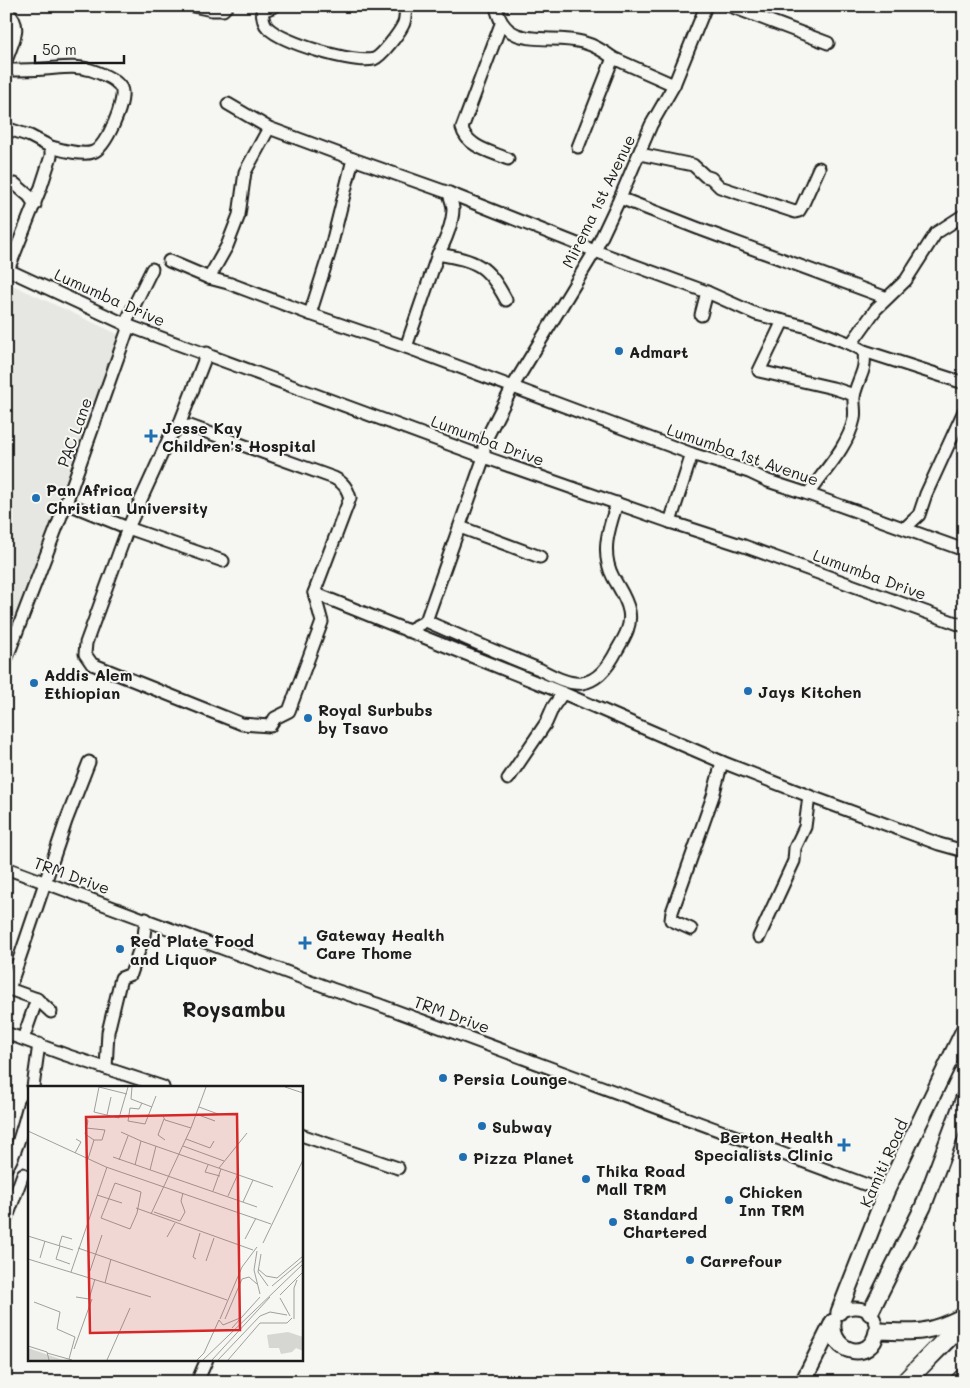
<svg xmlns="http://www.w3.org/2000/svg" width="970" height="1388" font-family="Mali,sans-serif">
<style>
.built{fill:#e6e6e2}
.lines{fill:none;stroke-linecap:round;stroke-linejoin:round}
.minor-casing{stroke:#1c1c1c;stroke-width:15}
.major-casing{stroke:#1c1c1c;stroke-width:19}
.highway-casing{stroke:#1c1c1c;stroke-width:21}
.minor{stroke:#f6f6f2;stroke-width:11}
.major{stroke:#f6f6f2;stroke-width:15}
.highway{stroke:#f6f6f2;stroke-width:18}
.poi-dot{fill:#1f6fb2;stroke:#f6f6f2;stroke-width:2}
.labels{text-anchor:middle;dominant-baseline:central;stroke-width:4;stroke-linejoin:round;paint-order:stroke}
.street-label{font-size:16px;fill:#1c1c1c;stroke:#f6f6f2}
.poi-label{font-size:16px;font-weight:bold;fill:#1c1c1c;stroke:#f6f6f2;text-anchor:start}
.district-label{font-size:21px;font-weight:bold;fill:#1c1c1c;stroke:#f6f6f2}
.inset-road{fill:none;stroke:#9f9f9c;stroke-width:1}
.view{fill:#d62828;fill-opacity:0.15;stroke:#d62828;stroke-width:2.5}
.inset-edge{fill:none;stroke:#1c1c1c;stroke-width:2.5}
</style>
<rect width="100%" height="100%" fill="#f6f6f2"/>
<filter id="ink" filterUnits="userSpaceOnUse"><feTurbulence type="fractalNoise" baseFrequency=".02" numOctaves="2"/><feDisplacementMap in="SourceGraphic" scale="10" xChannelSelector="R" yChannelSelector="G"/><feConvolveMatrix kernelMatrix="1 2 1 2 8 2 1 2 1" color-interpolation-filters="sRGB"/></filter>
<g filter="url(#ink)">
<path class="built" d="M 6,282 L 124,337 L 6,658 Z"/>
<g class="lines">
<defs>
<g id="minor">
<path d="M 193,6 L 212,10 L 223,10 L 227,6"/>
<path d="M 275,6 L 262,11 C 263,18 263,23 268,28 C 283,43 354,64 374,59 C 382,56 399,33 403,25 C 406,20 405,12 406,6"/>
<path d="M 496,6 C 504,52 550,33 582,42 C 593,45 604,51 613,58 L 674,85"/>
<path d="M 730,6 L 828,43"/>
<path d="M 6,10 C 24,26 13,40 6,61"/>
<path d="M 501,24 L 462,128 C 467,147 492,152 508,159"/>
<path d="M 6,70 C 19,70 32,70 45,69 C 60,68 76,65 91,70 C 100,73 116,79 121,88 C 127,100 106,148 93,152 C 83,156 62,150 51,147"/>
<path d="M 228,104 L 269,128 L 353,159 L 330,251 L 310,314"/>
<path d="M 6,128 L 30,136 L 51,147 L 51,156 L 41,187 L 8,270"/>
<path d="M 578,147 L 613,58"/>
<path d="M 640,154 L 693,165 L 705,176 L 711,178 L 720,187 L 795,212 L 799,211 L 802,206 L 819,168"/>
<path d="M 353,159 L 449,193 L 595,251 L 707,292 L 756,314 L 808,327 L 851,344 L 864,351 L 964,383"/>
<path d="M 15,184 L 29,196 L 35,205"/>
<path d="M 620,198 L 697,228 L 887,298"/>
<path d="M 438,254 C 477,261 487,264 506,300"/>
<path d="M 169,261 L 209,278 L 228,283 L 310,314 L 406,347 L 692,454 L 749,472 L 768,481 L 808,494 L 964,550"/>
<path d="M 6,269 L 129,326 L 484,457 L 670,522 L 744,546 L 964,626"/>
<path d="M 209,278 L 227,246 L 239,215 L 245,172 L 269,128"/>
<path d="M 701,315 L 707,292"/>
<path d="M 783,321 L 759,371 L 833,388 L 854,395"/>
<path d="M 125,324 L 152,269"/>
<path d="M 851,344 L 876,309 L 906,280 L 936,233 L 964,215"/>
<path d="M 406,347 L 438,254 C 445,243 453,222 453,209 C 453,204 450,198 449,193"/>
<path d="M 190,426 L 334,478 C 344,483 347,488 350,498 L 314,593 L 322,622 L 289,711 L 275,718 L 270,726 L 242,724 L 92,664 L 85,654 L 86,643 L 128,528 L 170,436 L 178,428 Z"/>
<path d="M 178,428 L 207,353"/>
<path d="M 808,494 C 824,471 848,447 854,419 C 856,410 852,400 855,392 C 860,374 866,372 864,351"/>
<path d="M 66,503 L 128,528 L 223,561"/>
<path d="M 670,522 L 692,454"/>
<path d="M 460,527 L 540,557"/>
<path d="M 905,528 L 919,515 L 926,494 L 964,411"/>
<path d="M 314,593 L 563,693 L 722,762 L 809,796 L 939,844 L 964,851"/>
<path d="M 426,621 C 464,638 501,654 539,669 C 551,675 568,685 582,683 C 598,681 610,664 617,650 C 624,638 632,626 629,611 C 627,599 619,588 613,577 C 600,552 609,528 617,503"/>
<path d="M 407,631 L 426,621 L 484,457 L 484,443 L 513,386 L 595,251 L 620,198 L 651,125 L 674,85 L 706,6"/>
<path d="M 6,660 L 66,503 L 129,326"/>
<path d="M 508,779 L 546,723 L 553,707 L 563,693"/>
<path d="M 6,868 L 332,989 L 377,1004 L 886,1192"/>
<path d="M 691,929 L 671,920 L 672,912 L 713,796 L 722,762"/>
<path d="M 759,937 L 794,861 L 795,848 L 805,827 L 809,796"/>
<path d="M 6,988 L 37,999 L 51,1012"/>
<path d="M 9,989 L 66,821 L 89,762"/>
<path d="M 6,1033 L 66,1055 L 163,1087"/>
<path d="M 23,1039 L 37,999"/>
<path d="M 106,1068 L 108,1032 L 121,978 L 131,974 L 144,936 L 146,919"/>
<path d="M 33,1087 L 39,1044"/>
<path d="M 301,1135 L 398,1168"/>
<path d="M 6,1168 C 16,1156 25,1120 29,1105"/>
<path d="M 6,1220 L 23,1174"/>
<path d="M 837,1314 L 839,1312 C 857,1304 876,1307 877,1331"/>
<path d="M 197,1382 L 207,1359"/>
</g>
<g id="major">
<path d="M 839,1312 L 886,1192 L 964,1030"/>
<path d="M 870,1313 L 923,1207 L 964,1098"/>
<path d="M 833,1322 C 830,1354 872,1363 877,1331 C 916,1333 928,1334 964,1316"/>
<path d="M 803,1382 L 833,1322"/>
</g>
<g id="highway">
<path d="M 905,1382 L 964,1321"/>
<path d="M 932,1382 L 964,1350"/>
</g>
</defs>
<use href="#minor" class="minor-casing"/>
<use href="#major" class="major-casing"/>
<use href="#highway" class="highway-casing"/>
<use href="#minor" class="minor"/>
<use href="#major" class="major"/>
<use href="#highway" class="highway"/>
</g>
</g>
<g class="poi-dot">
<circle cx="619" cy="351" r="5"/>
<path d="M148.5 428.5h5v5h5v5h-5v5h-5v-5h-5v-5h5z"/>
<circle cx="36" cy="498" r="5"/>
<circle cx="34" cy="683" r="5"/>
<circle cx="748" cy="691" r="5"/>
<circle cx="308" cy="718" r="5"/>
<path d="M302.5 935.5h5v5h5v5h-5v5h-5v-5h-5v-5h5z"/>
<circle cx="120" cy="949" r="5"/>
<circle cx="443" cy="1078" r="5"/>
<circle cx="482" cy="1126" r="5"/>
<path d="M841.5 1137.5h5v5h5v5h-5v5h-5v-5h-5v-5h5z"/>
<circle cx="463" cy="1157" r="5"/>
<circle cx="586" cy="1179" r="5"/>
<circle cx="729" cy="1200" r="5"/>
<circle cx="613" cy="1222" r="5"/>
<circle cx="690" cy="1260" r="5"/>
</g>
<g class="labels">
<g class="street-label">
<text transform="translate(598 201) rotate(-64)">Mirema 1st Avenue</text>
<text transform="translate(110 297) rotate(24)">Lumumba Drive</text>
<text transform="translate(74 432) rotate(-70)">PAC Lane</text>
<text transform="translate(488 440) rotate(20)">Lumumba Drive</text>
<text transform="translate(743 454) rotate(19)">Lumumba 1st Avenue</text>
<text transform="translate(870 574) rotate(20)">Lumumba Drive</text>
<text transform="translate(72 875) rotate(20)">TRM Drive</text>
<text transform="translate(452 1014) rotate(20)">TRM Drive</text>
<text transform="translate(883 1163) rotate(-66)">Kamiti Road</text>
</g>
<g class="poi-label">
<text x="629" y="351">Admart</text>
<text x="162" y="427">Jesse Kay<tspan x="162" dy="18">Children's Hospital</tspan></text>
<text x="46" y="489">Pan Africa<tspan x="46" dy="18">Christian University</tspan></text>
<text x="44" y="674">Addis Alem<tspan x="44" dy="18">Ethiopian</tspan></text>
<text x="758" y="691">Jays Kitchen</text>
<text x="318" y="709">Royal Surbubs<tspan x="318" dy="18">by Tsavo</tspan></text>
<text x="316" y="934">Gateway Health<tspan x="316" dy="18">Care Thome</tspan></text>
<text x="130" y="940">Red Plate Food<tspan x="130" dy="18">and Liquor</tspan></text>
<text x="453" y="1078">Persia Lounge</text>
<text x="492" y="1126">Subway</text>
<text x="833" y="1136" text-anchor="end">Berton Health<tspan x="833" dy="18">Specialists Clinic</tspan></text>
<text x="473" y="1157">Pizza Planet</text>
<text x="596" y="1170">Thika Road<tspan x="596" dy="18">Mall TRM</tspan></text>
<text x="739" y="1191">Chicken<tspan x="739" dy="18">Inn TRM</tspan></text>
<text x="623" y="1213">Standard<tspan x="623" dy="18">Chartered</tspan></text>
<text x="700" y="1260">Carrefour</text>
</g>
<g class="district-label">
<text x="234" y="1008">Roysambu</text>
</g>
</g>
<g transform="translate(28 1086)">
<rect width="275" height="275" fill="#f6f6f2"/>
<path d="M 260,246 L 275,251 L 275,265 L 268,262 L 264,266 L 253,268 L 251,262 L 241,262 L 239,249 ZM 0,262 L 35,274 L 0,274 Z" fill="#d6d6d2"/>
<path class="inset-road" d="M 71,1 L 66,26 L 91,32 L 100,1M 71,1 L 99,8M 104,1 L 103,13 L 124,21M 257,1 L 275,7M 114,17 L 111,23 L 102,22 L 100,35 L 117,38 L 128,10M 171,21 L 190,28M 168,28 L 187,35M 79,29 L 83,11M 135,30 L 137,34 L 163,42M 58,32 L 60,35 L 57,48 L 66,54 L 60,73M 136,33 L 130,49 L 137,54M 58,42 L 77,44 L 74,54 L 66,54M 0,45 L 78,81 L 243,138M 93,46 L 113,55 L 107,79M 158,53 L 182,62 L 186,55M 113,55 L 245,101M 155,60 L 196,75M 47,67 L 53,56 L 48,53M 85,71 L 229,121M 91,74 L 100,50M 180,79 L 177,86 L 192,90M 191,82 L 219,47M 122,84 L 128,60M 87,97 L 113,106 L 109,127 L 102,143 L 73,132 ZM 185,105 L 193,83M 69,109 L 94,117M 200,110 L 210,88M 215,116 L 225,94M 108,122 L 225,164M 126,126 L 152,135 L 157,126 L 153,115 L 155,107M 123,128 L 163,42 L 178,1M 0,150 L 45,164M 139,151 L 147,137M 217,153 L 228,132M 235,157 L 275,74M 31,160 L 34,150 L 44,153M 32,160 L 28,173 L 42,178M 50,162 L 199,214M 229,165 L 226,184 L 232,208M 233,168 L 230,186 L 240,200M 12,172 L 17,155M 0,173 L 123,211M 168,173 L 165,171 L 172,147M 178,175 L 186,152M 230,183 L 238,190 L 249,192 L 275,170M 62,185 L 74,149M 43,186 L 79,81M 77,197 L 83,173M 244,200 L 275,174M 252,209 L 275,186M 48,211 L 61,213 L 67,193M 252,212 L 262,230M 6,216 L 32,226 L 29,243 L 47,251 L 41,273M 192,233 L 214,181 L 229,161M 197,233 L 214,193 L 221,191 L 229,198M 266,233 L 266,202 L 269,194M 204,242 L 232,211M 0,260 L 19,266 L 21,274M 46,263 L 64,213M 19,267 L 44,274M 79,274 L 102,222M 169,274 L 176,267 L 191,234 L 195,239 L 212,232M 175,274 L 275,178M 184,274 L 242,211M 190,274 L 232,230 L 242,226 L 259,229M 200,274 L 232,237 L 259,237 L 264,232"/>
<path class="view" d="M 209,28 L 212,244 L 62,247 L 58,31 Z"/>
<rect width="275" height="275" class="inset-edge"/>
</g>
<rect width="970" height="1388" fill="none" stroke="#f6f6f2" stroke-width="25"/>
<rect x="12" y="12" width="945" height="1363" fill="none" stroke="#1c1c1c" stroke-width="2" filter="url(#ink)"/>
<path d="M35 55v8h89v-8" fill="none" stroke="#1c1c1c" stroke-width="2.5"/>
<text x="42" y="55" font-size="15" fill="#1c1c1c" stroke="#f6f6f2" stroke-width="4" paint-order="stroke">50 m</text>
</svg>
